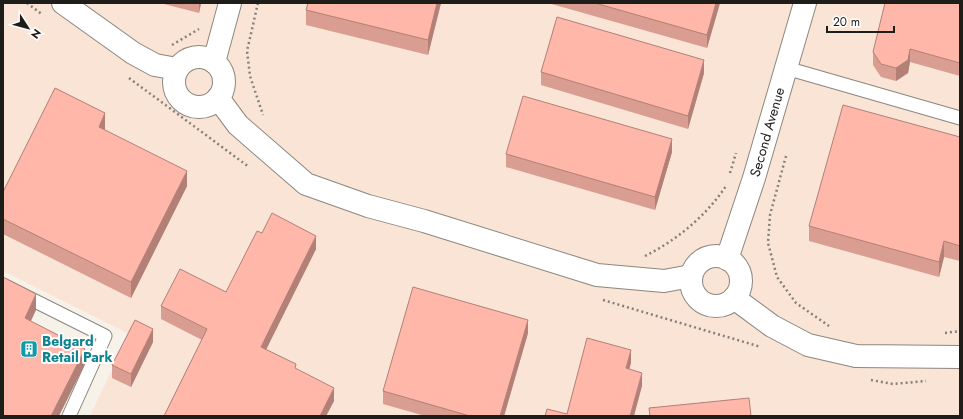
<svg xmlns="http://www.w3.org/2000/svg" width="963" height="419" font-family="Jost,sans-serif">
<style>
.industrial{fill:#f9e4d6}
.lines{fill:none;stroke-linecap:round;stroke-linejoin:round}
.service-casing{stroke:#8c877f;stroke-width:15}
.minor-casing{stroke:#8c877f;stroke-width:24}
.path{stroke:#84807b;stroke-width:2.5;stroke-dasharray:2 3;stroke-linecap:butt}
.service{stroke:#fff;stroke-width:13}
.minor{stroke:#fff;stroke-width:22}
.wall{fill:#da9d91}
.shaded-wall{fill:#b28076}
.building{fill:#feb7a9;stroke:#b28076}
.labels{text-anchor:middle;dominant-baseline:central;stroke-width:4;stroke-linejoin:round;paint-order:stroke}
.street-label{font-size:14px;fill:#1f1d1a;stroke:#fff}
.culture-label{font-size:14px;font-weight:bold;fill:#0d838f;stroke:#fff;text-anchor:start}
</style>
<rect width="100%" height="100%" fill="#f7f2e9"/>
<path class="industrial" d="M 3,3 L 960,3 L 960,416 L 90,416 L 129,334 L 3,271 Z"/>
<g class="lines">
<defs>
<g id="service">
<path d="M 786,68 L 960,118"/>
<path d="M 3,285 L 105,336 L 69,416"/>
</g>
<g id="minor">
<path d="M 63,3 L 133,53 L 155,65 L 177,69"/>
<circle cx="199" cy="82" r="25"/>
<path d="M 214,62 L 230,3"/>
<path d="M 218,98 L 238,125 L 306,184 L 368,206 L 424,221 L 597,275 L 664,281 L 691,276"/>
<circle cx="716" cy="281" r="25"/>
<path d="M 727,259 L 754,178 L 805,3"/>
<path d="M 734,298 L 772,326 L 808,345 L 856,356 L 960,357"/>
</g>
</defs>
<use href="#service" class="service-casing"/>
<use href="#minor" class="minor-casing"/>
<g class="path">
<path d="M 27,3 L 43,15"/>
<path d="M 258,3 L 247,51 L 250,76 L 263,115"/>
<path d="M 172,45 L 199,29"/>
<path d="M 129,78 L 249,167"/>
<path d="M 786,156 L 770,215 L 768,243 L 777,277 L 796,303 L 829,326"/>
<path d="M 730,173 L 736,153"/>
<path d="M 645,256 C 677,240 706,216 726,186"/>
<path d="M 603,300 L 761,347"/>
<path d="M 945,333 L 960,331"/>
<path d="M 871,380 L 893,384 L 926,381"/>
</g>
<use href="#service" class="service"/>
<use href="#minor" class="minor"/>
</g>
<g class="wall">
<path d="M 160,3 L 201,3 L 199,13 Z"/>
<path d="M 308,3 L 441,3 L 428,55 L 306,25 L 306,10 Z"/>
<path d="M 548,3 L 720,3 L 707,48 Z"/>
<path d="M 960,3 L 960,76 L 910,62 L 908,73 L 896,81 L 881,77 L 873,65 L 873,52 Z"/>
<path d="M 541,72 L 704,73 L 688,129 L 541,85 Z"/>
<path d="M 105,129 L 105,130 L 187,186 L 131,298 L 3,234 L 3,192 Z"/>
<path d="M 960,137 L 960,261 L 944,257 L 939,277 L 809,241 L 809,226 Z"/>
<path d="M 672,152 L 655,210 L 506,167 L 506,154 Z"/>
<path d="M 262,233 L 316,249 L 266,349 L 296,369 L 334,401 L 326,416 L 164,416 L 202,340 L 161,319 L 161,306 L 226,292 Z"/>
<path d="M 528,333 L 504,416 L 425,416 L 383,404 L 383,391 Z"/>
<path d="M 153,342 L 131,387 L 112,378 L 112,365 Z"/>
</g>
<g class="shaded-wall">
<path d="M 199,3 L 201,3 L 199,13 Z"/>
<path d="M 437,3 L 441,3 L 428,55 L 428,40 Z"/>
<path d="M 716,3 L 720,3 L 707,48 L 707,35 Z"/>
<path d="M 910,49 L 910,62 L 908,73 L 896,81 L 896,68 Z"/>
<path d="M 704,60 L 704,73 L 688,129 L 688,116 Z"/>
<path d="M 105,113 L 105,129 L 99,143 L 99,127 Z"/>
<path d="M 672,139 L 672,152 L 655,210 L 655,197 Z"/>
<path d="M 187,171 L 187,186 L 131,298 L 131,282 Z"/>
<path d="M 316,236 L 316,249 L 261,360 L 261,347 Z"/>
<path d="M 944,241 L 944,257 L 939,277 L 939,262 Z"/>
<path d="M 36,294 L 36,310 L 25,334 L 25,318 Z"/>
<path d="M 528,320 L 528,333 L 504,416 L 500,416 Z"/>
<path d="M 153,329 L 153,342 L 131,387 L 131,374 Z"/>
<path d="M 85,349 L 85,364 L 59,416 L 51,416 Z"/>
<path d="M 631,350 L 631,363 L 626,381 L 626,368 Z"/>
<path d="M 642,373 L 642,386 L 634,416 L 630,416 Z"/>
<path d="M 334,388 L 334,401 L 326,416 L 320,416 Z"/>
</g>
<g class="building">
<path d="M 308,3 L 437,3 L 428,40 L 306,10 Z"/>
<path d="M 595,3 L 716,3 L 707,35 Z"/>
<path d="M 885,3 L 960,3 L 960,63 L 910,49 L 908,60 L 896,68 L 881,64 L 873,52 Z"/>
<path d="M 557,17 L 704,60 L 688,116 L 541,72 Z"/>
<path d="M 55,88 L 105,113 L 99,127 L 187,171 L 131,282 L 3,219 L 3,192 Z"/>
<path d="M 523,96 L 672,139 L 655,197 L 506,154 Z"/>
<path d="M 843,105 L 960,137 L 960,246 L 944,241 L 939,262 L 809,226 Z"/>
<path d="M 272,213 L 316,236 L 261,347 L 296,364 L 295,368 L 334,388 L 320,416 L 164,416 L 207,329 L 161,306 L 180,269 L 226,292 L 257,231 L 262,233 Z"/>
<path d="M 3,277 L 36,294 L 25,318 L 85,349 L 51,416 L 3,416 Z"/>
<path d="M 413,287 L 528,320 L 500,416 L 470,416 L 383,391 Z"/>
<path d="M 135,320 L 153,329 L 131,374 L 112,365 Z"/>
<path d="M 587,338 L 631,350 L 626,368 L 642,373 L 630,416 L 545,416 L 547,409 L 567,414 Z"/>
<path d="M 749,398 L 751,416 L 650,416 L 649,408 Z"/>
</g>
<defs>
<symbol id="building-square" viewBox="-11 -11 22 22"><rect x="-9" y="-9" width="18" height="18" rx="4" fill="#0f9aa8" stroke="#fff"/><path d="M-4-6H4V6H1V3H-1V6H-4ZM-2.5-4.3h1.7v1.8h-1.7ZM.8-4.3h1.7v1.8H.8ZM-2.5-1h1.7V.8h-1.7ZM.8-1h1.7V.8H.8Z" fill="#fff"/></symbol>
</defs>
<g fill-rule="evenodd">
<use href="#building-square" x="19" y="339" width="20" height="20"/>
</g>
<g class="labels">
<g class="street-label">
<text transform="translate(767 132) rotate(-74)">Second Avenue</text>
</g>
<g class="culture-label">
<text x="42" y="341">Belgard<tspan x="42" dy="16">Retail Park</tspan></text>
</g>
</g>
<rect width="963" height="419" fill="none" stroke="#1f1d1a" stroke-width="8"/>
<g transform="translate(28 28) rotate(126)" stroke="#ffffff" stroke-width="3" paint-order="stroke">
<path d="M0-3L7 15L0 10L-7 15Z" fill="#1f1d1a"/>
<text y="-6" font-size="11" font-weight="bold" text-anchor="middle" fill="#1f1d1a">N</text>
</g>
<path d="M827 26v6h67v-6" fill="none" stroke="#1f1d1a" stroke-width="2"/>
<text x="833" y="26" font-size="12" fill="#1f1d1a" stroke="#ffffff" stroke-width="3" paint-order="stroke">20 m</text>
</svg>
